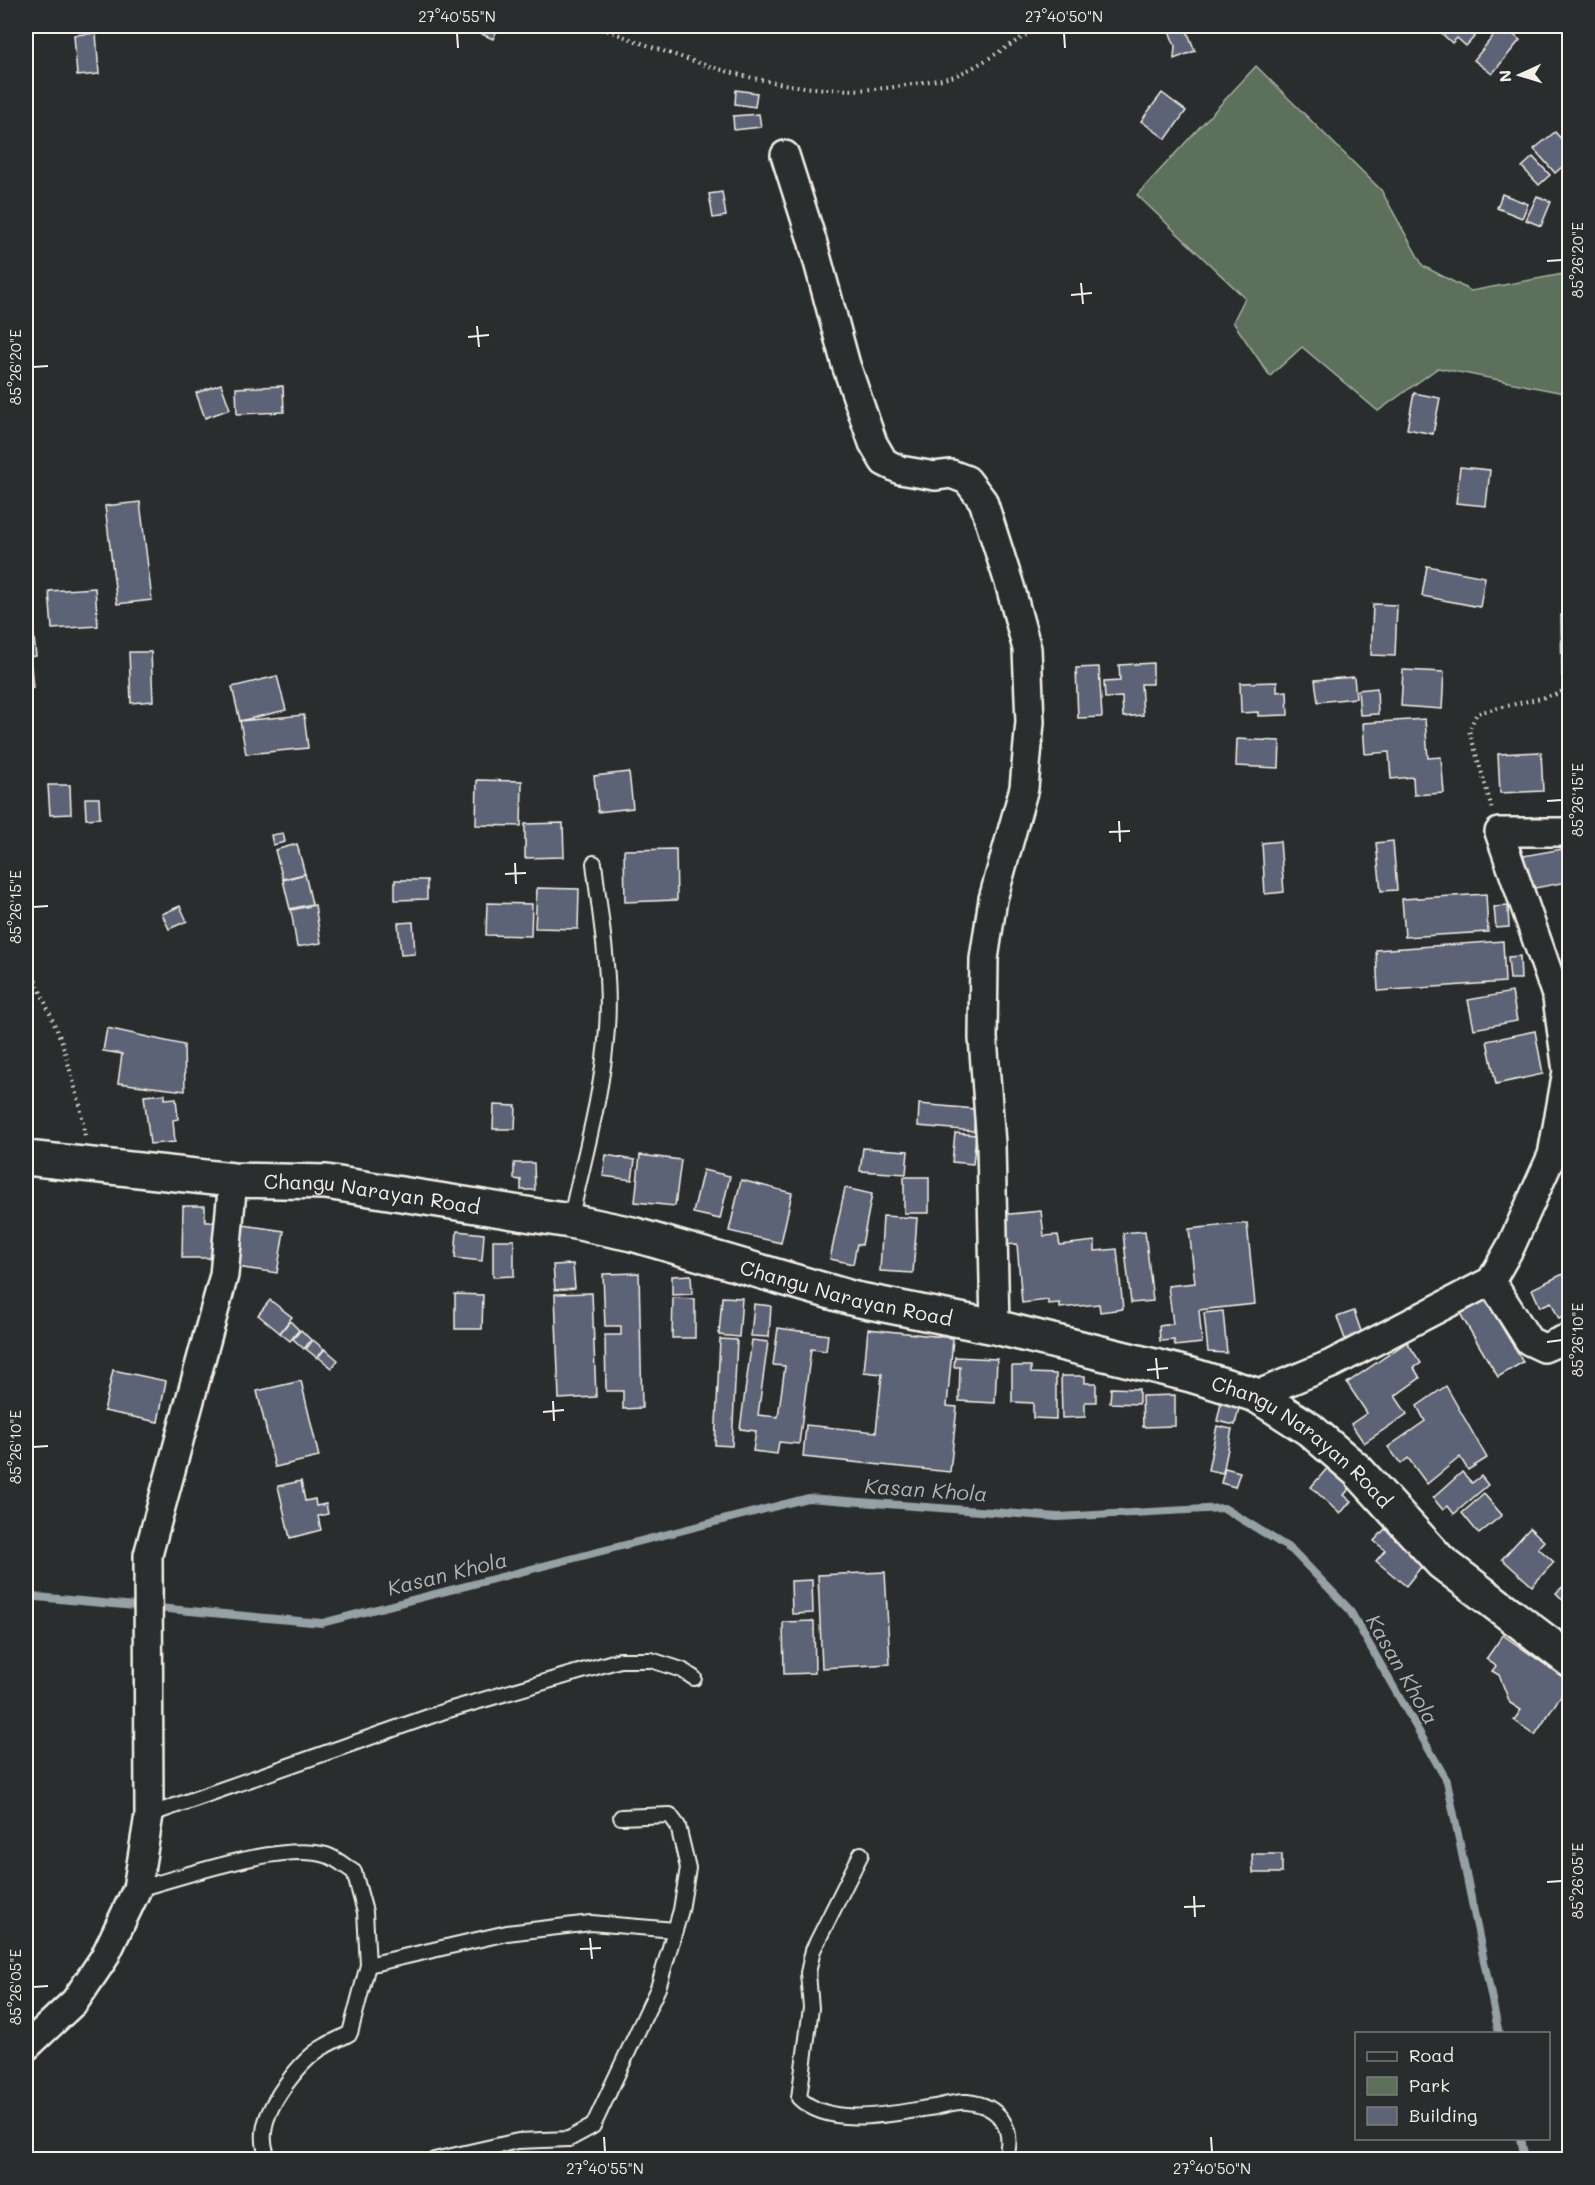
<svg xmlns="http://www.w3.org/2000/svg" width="1595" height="2185" font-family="Mali,sans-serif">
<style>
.green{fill:#5c705b;stroke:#a8b0a2;stroke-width:1.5}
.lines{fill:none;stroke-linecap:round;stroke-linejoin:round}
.stream{stroke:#95a1a4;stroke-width:8}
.building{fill:#5d6476;stroke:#f4f1e8;stroke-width:1.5}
.service-casing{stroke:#f4f1e8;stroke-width:18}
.minor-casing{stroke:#f4f1e8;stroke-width:32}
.secondary-casing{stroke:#f4f1e8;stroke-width:38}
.path{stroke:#f4f1e8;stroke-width:4;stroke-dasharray:1.5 4.5;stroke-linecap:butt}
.service{stroke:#2a2d2e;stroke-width:14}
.minor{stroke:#2a2d2e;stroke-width:27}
.secondary{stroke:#2a2d2e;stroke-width:33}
.ticks{fill:none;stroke:#f4f1e8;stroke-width:2}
.labels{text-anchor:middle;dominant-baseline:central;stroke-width:4.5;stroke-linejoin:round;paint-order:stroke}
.street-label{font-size:20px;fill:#f4f1e8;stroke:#2a2d2e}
.water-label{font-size:21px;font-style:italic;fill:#adb5b5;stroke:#2a2d2e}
.neatline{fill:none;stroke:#f4f1e8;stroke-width:2}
.ticks-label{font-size:15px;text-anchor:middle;fill:#f4f1e8}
</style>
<rect width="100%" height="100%" fill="#2a2d2e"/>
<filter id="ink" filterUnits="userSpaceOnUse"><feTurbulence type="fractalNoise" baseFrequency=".0167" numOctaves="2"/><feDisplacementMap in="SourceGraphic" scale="12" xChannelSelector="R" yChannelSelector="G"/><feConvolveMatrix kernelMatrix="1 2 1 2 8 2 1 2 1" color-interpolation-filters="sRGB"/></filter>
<g filter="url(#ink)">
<path class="green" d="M 1256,66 L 1381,190 L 1423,266 L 1471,291 L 1569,273 L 1569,394 L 1438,368 L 1378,411 L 1302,347 L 1270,376 L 1233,322 L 1245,298 L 1137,195 Z"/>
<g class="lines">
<g class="stream">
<path d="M 26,1596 L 322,1623 L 808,1498 L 1058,1517 L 1224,1508 L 1292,1550 L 1349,1609 L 1447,1781 L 1499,2034"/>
<path d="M 1521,2138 L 1525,2160"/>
</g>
</g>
<g class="building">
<path d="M 485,26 L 499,26 L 493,39 L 482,34 Z"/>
<path d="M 1167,26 L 1185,26 L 1195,51 L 1174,59 L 1175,46 Z"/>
<path d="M 1443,26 L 1463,26 L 1475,36 L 1466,46 L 1457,38 L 1452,43 L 1439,31 Z"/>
<path d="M 1491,26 L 1503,26 L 1520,40 L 1492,74 L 1474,60 L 1494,35 L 1487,30 Z"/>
<path d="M 96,33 L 99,74 L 77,76 L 74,35 Z"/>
<path d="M 736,90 L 757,93 L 755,107 L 735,104 Z"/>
<path d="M 1162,93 L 1186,111 L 1166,139 L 1141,121 Z"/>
<path d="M 759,114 L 761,127 L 734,130 L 733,116 Z"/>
<path d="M 1555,132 L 1570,149 L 1570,160 L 1555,173 L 1534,149 Z"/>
<path d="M 1533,157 L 1550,175 L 1539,185 L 1522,167 Z"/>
<path d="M 722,192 L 726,216 L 713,218 L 709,194 Z"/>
<path d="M 1502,194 L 1528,204 L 1522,218 L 1497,208 Z"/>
<path d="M 1537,196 L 1551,202 L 1541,226 L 1526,220 Z"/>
<path d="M 221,384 L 230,409 L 205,418 L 196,393 Z"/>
<path d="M 283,386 L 284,412 L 237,414 L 236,388 Z"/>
<path d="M 1414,393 L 1440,398 L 1433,434 L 1407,429 Z"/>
<path d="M 1460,467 L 1490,470 L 1486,506 L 1456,503 Z"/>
<path d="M 140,502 L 152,600 L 117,604 L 105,506 Z"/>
<path d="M 1427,566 L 1485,577 L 1480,607 L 1422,596 Z"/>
<path d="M 95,588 L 98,626 L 52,629 L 49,591 Z"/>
<path d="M 1373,604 L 1397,605 L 1395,656 L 1371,655 Z"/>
<path d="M 1561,615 L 1570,615 L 1570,676 L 1562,676 Z"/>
<path d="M 33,629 L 36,656 L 26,657 L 26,630 Z"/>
<path d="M 129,652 L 151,652 L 153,701 L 131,703 Z"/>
<path d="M 1153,663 L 1153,684 L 1141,684 L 1143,715 L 1123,717 L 1122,697 L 1105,698 L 1104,682 L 1120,681 L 1119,665 Z"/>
<path d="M 26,667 L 31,667 L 33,688 L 26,689 Z"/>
<path d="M 1099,667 L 1102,717 L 1078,718 L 1076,668 Z"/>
<path d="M 1403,670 L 1444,672 L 1442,709 L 1401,706 Z"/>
<path d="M 277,676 L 286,710 L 240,721 L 232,687 Z"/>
<path d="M 1354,677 L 1356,698 L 1318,702 L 1315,680 Z"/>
<path d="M 1277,682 L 1277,692 L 1287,691 L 1288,715 L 1258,716 L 1258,712 L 1241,713 L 1240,683 Z"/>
<path d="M 1377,688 L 1378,714 L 1360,715 L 1358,690 Z"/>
<path d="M 304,715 L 308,748 L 246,754 L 240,721 Z"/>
<path d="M 1425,719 L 1428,758 L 1441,757 L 1444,793 L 1414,795 L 1413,777 L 1391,779 L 1389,752 L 1365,754 L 1363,723 Z"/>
<path d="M 1237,739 L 1280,741 L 1279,768 L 1236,766 Z"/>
<path d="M 1541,752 L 1543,791 L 1500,793 L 1498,754 Z"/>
<path d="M 629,772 L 633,808 L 598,812 L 594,776 Z"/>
<path d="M 477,780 L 522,781 L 521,826 L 476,825 Z"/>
<path d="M 48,785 L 70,785 L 71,814 L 50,815 Z"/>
<path d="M 85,798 L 99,798 L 100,818 L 86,819 Z"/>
<path d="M 563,823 L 564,857 L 525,858 L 525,824 Z"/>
<path d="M 283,833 L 285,842 L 273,845 L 271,835 Z"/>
<path d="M 1280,841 L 1284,892 L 1265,894 L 1262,843 Z"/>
<path d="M 1393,841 L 1397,890 L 1381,891 L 1376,843 Z"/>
<path d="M 297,844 L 305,874 L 283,879 L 275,850 Z"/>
<path d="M 676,849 L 677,900 L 625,902 L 624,850 Z"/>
<path d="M 1562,849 L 1567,882 L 1530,889 L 1523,856 Z"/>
<path d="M 305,874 L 312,904 L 290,909 L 283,880 Z"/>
<path d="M 395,880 L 427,880 L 427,899 L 395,900 Z"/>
<path d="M 537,888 L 579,889 L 578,929 L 535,928 Z"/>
<path d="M 1486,894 L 1488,932 L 1405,937 L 1402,899 Z"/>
<path d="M 487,903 L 532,904 L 531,936 L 486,935 Z"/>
<path d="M 315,905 L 321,943 L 297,947 L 291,910 Z"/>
<path d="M 180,906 L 187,921 L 169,929 L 162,914 Z"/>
<path d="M 1508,906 L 1509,927 L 1496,928 L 1494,907 Z"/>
<path d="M 413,922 L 415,954 L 401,955 L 398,923 Z"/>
<path d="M 1503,941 L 1505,982 L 1378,991 L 1376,950 Z"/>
<path d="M 1520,956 L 1521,979 L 1510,979 L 1508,957 Z"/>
<path d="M 1512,992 L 1517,1021 L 1474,1029 L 1468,1000 Z"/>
<path d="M 107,1028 L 184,1045 L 185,1091 L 118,1083 L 122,1054 L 103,1051 Z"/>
<path d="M 1535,1031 L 1543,1074 L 1496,1084 L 1487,1041 Z"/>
<path d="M 165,1094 L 165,1099 L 176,1098 L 178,1119 L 173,1120 L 175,1142 L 150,1144 L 144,1096 Z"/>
<path d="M 919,1104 L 975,1109 L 974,1131 L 918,1126 Z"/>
<path d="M 494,1105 L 516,1106 L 515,1129 L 493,1129 Z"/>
<path d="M 955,1133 L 976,1135 L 973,1164 L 952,1162 Z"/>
<path d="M 863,1148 L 908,1151 L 906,1174 L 860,1171 Z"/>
<path d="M 606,1155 L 635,1160 L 632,1180 L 603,1176 Z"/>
<path d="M 640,1155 L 681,1160 L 675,1206 L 635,1202 Z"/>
<path d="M 514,1163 L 534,1163 L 535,1190 L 521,1190 L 521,1180 L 514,1179 Z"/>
<path d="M 703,1170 L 730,1176 L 720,1219 L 693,1213 Z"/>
<rect x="904" y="1177" width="25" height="36"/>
<path d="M 741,1180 L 792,1193 L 781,1243 L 729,1231 Z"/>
<path d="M 845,1188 L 872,1194 L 862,1245 L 857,1244 L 853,1264 L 830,1259 Z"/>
<path d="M 183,1206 L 205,1206 L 205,1222 L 223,1222 L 223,1258 L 182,1258 Z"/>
<path d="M 1041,1211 L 1044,1236 L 1058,1235 L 1060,1245 L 1095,1241 L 1095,1251 L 1117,1249 L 1123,1309 L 1100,1312 L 1099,1304 L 1060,1308 L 1060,1303 L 1048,1304 L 1048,1300 L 1022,1303 L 1017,1244 L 1003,1245 L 1000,1215 Z"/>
<path d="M 883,1216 L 917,1218 L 913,1273 L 880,1271 Z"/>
<path d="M 1247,1223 L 1255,1304 L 1199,1310 L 1202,1343 L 1175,1346 L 1174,1340 L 1160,1341 L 1159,1326 L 1173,1324 L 1168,1286 L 1195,1283 L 1189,1229 Z"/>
<path d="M 243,1225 L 284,1231 L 277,1273 L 237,1267 Z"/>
<path d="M 457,1231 L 484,1234 L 482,1261 L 455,1258 Z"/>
<path d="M 1145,1231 L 1153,1301 L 1131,1303 L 1123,1233 Z"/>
<path d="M 493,1240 L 514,1240 L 514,1276 L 493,1277 Z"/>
<path d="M 573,1264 L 575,1288 L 555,1290 L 553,1265 Z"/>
<path d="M 639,1273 L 642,1408 L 623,1409 L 623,1391 L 606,1391 L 605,1335 L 621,1335 L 621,1326 L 605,1326 L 603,1274 Z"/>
<path d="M 1563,1274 L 1570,1286 L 1570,1314 L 1559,1319 L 1551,1302 L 1540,1307 L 1532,1289 Z"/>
<path d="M 691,1275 L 692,1294 L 672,1295 L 672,1276 Z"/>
<path d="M 592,1293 L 596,1397 L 559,1399 L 555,1294 Z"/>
<path d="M 455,1294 L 483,1295 L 482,1329 L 455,1329 Z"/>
<path d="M 722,1297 L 742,1298 L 739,1337 L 719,1335 Z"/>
<path d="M 1484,1297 L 1523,1362 L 1498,1377 L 1459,1312 Z"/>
<path d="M 673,1298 L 695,1299 L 695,1338 L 672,1338 Z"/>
<path d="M 270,1300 L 292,1317 L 280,1333 L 258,1315 Z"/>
<path d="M 754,1304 L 771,1306 L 769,1337 L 751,1336 Z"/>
<path d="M 1223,1311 L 1227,1353 L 1208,1352 L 1204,1313 Z"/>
<path d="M 1354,1311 L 1362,1334 L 1345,1339 L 1337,1317 Z"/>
<path d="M 290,1321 L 299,1330 L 290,1341 L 280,1333 Z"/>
<path d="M 778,1328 L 828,1335 L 826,1351 L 811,1349 L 799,1444 L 779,1442 L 777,1454 L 753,1451 L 756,1431 L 740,1429 L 752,1340 L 768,1342 L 758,1415 L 778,1417 L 785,1366 L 773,1365 Z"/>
<path d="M 868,1329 L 953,1338 L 947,1406 L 957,1407 L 950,1472 L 803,1457 L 806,1425 L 876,1432 L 882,1374 L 864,1372 Z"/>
<path d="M 301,1330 L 311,1340 L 304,1349 L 293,1339 Z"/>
<path d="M 720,1339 L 737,1340 L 732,1446 L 715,1445 Z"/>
<path d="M 313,1340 L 324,1349 L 317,1358 L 306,1349 Z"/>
<path d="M 1407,1342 L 1421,1363 L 1414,1368 L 1420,1378 L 1395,1396 L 1407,1414 L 1364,1443 L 1351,1424 L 1367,1413 L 1347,1383 Z"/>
<path d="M 325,1349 L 338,1360 L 332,1368 L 318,1357 Z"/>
<path d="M 955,1357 L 997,1359 L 995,1403 L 959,1401 L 960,1367 L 954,1367 Z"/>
<path d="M 1012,1366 L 1031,1366 L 1031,1373 L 1056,1374 L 1056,1419 L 1033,1418 L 1033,1403 L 1012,1402 Z"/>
<path d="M 113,1370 L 166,1381 L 158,1422 L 104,1411 Z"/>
<path d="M 1061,1376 L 1085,1376 L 1085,1383 L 1096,1383 L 1096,1402 L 1085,1402 L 1085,1417 L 1062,1418 Z"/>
<path d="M 301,1381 L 319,1457 L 275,1467 L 257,1391 Z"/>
<path d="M 1446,1386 L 1487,1458 L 1468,1470 L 1460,1457 L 1427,1484 L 1408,1458 L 1401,1464 L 1388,1447 L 1425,1421 L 1417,1406 Z"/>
<path d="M 1111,1388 L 1139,1389 L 1139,1404 L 1110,1403 Z"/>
<path d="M 1175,1395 L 1175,1426 L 1143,1427 L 1142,1396 Z"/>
<path d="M 1222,1399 L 1240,1403 L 1235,1425 L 1217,1421 Z"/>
<path d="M 1217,1426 L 1232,1429 L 1223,1473 L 1208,1470 Z"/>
<path d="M 1330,1465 L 1353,1485 L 1344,1495 L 1351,1501 L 1340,1514 L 1311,1487 Z"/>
<path d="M 1225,1468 L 1240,1472 L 1235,1487 L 1221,1483 Z"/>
<path d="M 1462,1472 L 1472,1483 L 1481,1476 L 1488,1485 L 1454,1514 L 1448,1506 L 1443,1510 L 1433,1498 Z"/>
<path d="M 301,1481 L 305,1501 L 315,1499 L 316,1506 L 326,1504 L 328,1514 L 318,1516 L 321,1530 L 290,1538 L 278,1486 Z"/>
<path d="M 1484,1494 L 1502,1515 L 1479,1534 L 1462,1513 Z"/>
<path d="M 1530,1528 L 1544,1541 L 1538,1548 L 1554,1562 L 1532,1586 L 1502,1559 Z"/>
<path d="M 1385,1529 L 1425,1562 L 1406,1586 L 1376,1561 L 1385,1550 L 1374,1541 Z"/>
<path d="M 885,1572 L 890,1664 L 822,1668 L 818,1575 Z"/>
<path d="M 812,1580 L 813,1613 L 792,1614 L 791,1581 Z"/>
<path d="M 1570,1580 L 1570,1607 L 1556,1593 Z"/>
<path d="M 814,1621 L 815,1673 L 784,1674 L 783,1622 Z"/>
<path d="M 1503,1635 L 1570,1682 L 1535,1735 L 1514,1720 L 1521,1710 L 1510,1703 L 1499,1675 L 1492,1671 L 1496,1666 L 1486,1659 Z"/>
<path d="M 1252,1854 L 1282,1854 L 1282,1873 L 1253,1873 Z"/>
</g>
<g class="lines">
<defs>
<g id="service">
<path d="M 570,1221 C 584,1157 603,1093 607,1028 C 611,975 600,916 594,863"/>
<path d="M 149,1815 L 445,1711 L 620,1660 L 651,1660 L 682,1670 L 694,1678"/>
<path d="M 861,1854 L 813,1950 L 808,1973 L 811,2008 L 799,2098 C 831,2129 894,2113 935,2107 C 945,2105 957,2101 967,2102 C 999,2105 1016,2128 1005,2160"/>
<path d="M 137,1889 C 186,1876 280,1842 326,1855 C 336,1858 346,1867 354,1872 L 365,1912 L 368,1965 L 350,2033 C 342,2038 333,2041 325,2046 C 301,2059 266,2105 264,2132 C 263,2143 265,2150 269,2160"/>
<path d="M 368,1965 L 507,1933 L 591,1923 L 675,1930"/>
<path d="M 434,2160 L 518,2141 L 569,2139 L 593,2126 L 658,1988 L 681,1910 L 688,1868 L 678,1826 L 670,1815 L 621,1817"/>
</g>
<g id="minor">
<path d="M 785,155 L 812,240 L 846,365 L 873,443 L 884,462 L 900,470 L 935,476 L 951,474 L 967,480 L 983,501 L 1010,586 L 1027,649 L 1030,722 L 1024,788 L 993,899 L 984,959 L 983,1038 L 991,1144 L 995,1327"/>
<path d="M 1491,1281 L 1529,1341 L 1544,1348 L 1570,1337"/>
<path d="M 1256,1395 L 1331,1364 L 1491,1281 L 1511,1246 L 1552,1155 L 1567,1071 L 1557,998 L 1499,832 L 1570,832"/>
<path d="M 26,2047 L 75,2001 L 104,1958 L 137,1889 L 149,1815 L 148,1555 L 224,1275 L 233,1180"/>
</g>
<g id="secondary">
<path id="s1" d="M 26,1158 L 233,1180 L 326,1182 L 570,1221 L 632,1234 L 855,1299 L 995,1327 L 1191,1375 L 1256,1395 L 1309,1429 L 1358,1471 L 1441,1562 L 1570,1660"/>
</g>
</defs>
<use href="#service" class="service-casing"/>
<use href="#minor" class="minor-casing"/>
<use href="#secondary" class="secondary-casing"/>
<g class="path">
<path d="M 596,26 C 702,66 803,106 919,83 C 931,80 947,80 959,74 C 983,64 1007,46 1030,33 L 1037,26"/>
<path d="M 1492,808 L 1469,730 L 1477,713 L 1554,695 L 1570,688"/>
<path d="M 26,958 L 62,1042 L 80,1105 L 85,1136"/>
</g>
<use href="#service" class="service"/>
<use href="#minor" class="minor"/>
<use href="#secondary" class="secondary"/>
</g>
</g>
<path class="ticks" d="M 457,33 L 458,48M 1064,33 L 1065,48M 1547,261 L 1562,260M 1081,283 L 1083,304M 1071,295 L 1092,293M 477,326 L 479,347M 468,337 L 489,335M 33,367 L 48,366M 1547,801 L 1562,800M 1119,821 L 1120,842M 1109,832 L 1130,831M 515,863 L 516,884M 505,874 L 526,873M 33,907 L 48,906M 1547,1342 L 1562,1340M 1156,1358 L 1158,1379M 1147,1370 L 1168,1368M 553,1401 L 554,1421M 543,1412 L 564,1410M 33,1447 L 48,1446M 1547,1882 L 1562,1881M 1194,1896 L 1195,1917M 1184,1907 L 1205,1906M 590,1938 L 592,1959M 580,1949 L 601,1948M 33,1987 L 48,1986M 604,2137 L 605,2152M 1211,2137 L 1212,2152"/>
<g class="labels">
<g class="street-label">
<text stroke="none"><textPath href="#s1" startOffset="348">Changu Narayan Road</textPath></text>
<text stroke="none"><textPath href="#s1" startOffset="834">Changu Narayan Road</textPath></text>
<text stroke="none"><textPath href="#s1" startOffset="1320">Changu Narayan Road</textPath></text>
</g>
<g class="water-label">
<text transform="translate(926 1489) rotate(4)">Kasan Khola</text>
<text transform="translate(447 1573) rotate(-14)">Kasan Khola</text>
<text transform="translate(1403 1669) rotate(60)">Kasan Khola</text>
</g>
</g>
<rect width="1595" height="2185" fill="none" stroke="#2a2d2e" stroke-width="66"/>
<rect x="1355" y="2032" width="195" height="108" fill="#2a2d2e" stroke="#7b7b78" stroke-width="1.5"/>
<rect x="1367" y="2052" width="30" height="9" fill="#2a2d2e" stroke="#7b7b78" stroke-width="1.5"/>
<text x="1409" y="2062" font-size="18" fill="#f4f1e8">Road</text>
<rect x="1367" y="2077" width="30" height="18" fill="#5c705b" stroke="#7b7b78" stroke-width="1.5"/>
<text x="1409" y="2092" font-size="18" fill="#f4f1e8">Park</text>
<rect x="1367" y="2107" width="30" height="18" fill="#5d6476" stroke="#7b7b78" stroke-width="1.5"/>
<text x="1409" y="2122" font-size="18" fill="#f4f1e8">Building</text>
<g transform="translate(1520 75) rotate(266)" stroke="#2a2d2e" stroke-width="4.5" paint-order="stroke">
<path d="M0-4.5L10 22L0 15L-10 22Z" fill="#f4f1e8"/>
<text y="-9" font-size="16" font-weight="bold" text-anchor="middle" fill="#f4f1e8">N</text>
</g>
<rect x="33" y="33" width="1529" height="2119" class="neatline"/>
<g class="ticks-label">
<text x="457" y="22">27°40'55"N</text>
<text x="1064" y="22">27°40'50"N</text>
<text transform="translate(1578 260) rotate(-90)" y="5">85°26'20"E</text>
<text transform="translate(16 367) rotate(-90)" y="5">85°26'20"E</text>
<text transform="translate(1578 800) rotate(-90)" y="5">85°26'15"E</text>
<text transform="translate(16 907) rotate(-90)" y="5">85°26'15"E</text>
<text transform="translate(1578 1340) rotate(-90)" y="5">85°26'10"E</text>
<text transform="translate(16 1447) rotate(-90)" y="5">85°26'10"E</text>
<text transform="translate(1578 1881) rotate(-90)" y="5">85°26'05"E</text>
<text transform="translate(16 1987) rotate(-90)" y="5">85°26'05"E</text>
<text x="605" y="2174">27°40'55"N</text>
<text x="1212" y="2174">27°40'50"N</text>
</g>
</svg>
